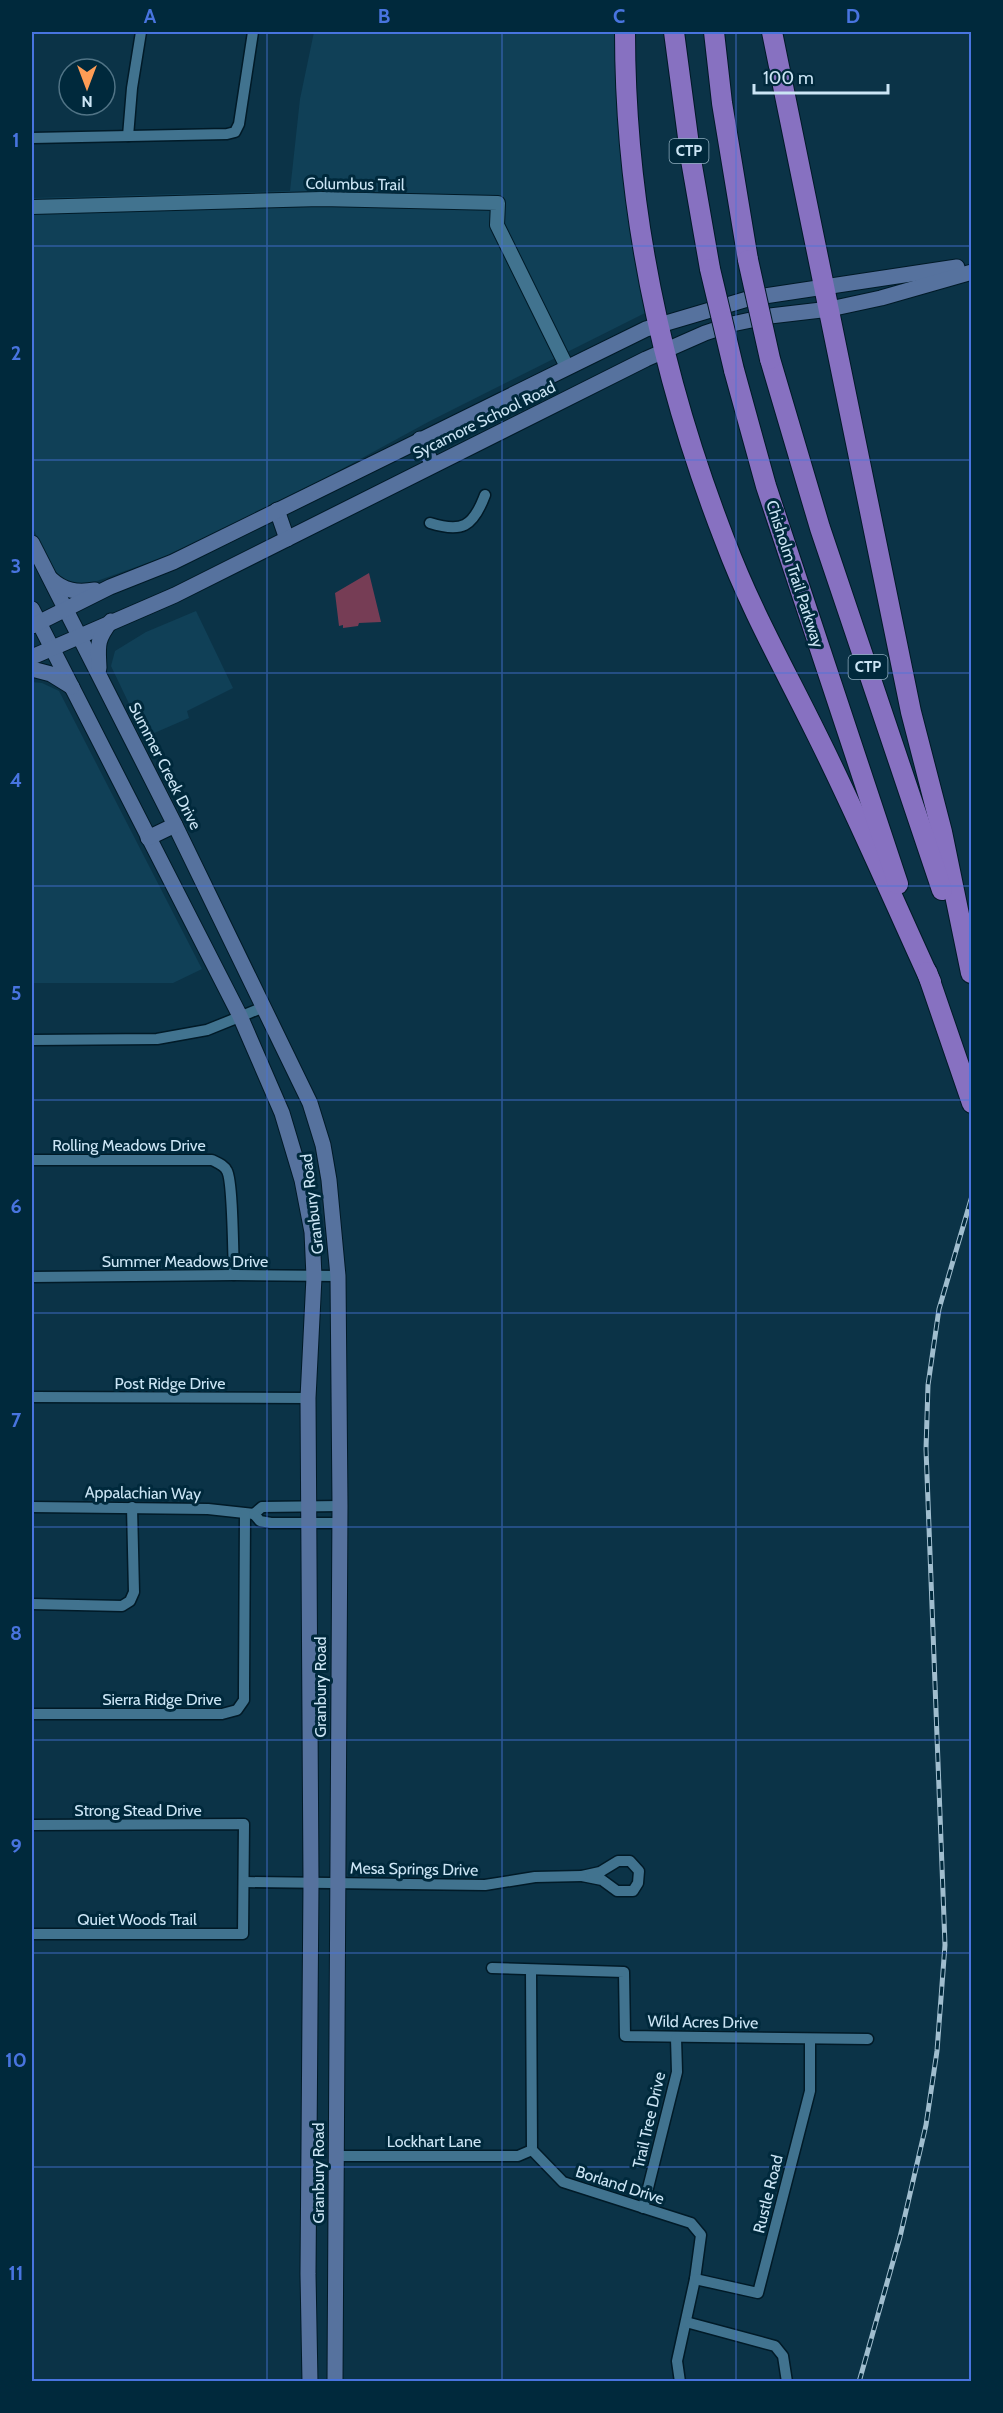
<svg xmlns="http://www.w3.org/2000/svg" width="1003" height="2413" font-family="Cabin,sans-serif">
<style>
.built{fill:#104057}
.green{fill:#763d55}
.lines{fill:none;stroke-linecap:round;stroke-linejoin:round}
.minor-casing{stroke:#011a27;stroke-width:13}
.tertiary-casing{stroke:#011a27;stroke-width:16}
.secondary-casing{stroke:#011a27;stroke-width:17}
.motorway-casing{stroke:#011a27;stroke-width:22}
.minor{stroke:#41738f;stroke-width:10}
.tertiary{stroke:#41738f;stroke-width:14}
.secondary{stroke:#56729e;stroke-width:15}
.motorway{stroke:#8771c1;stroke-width:20}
.rail-casing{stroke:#a0bdce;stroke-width:5}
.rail{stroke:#00293c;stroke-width:3;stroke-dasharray:9;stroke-linecap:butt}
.motorway-bridge-casing{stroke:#011a27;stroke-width:22;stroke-linecap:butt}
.motorway-bridge{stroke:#8771c1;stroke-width:20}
.grid{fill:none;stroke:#4874df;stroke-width:1.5;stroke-opacity:0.55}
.labels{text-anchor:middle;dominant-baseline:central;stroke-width:6;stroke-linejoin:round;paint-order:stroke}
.shield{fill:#00293c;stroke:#8eadbe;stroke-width:1.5}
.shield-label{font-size:15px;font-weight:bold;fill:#cbe5f5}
.street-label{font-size:16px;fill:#cbe5f5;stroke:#00293c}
.neatline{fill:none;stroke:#4874df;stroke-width:2}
.grid-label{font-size:20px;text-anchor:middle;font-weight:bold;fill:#4874df}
</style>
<rect width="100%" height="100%" fill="#0b3347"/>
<g class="built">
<path d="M 314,32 L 615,32 L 616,87 L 632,243 L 645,313 L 430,421 L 296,494 L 178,552 L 83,586 L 69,585 L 55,576 L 32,526 L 32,198 L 290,191 L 300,99 Z"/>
<path d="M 196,611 L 233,688 L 187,711 L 189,718 L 145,737 L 111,666 L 115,651 L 146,632 Z"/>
<path d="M 32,682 L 42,683 L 59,691 L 202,969 L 173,983 L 32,983 Z"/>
</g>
<path class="green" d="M 369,573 L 381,622 L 359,623 L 358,626 L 343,628 L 343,625 L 339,626 L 335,593 Z"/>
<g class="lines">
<defs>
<g id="minor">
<path d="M 128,136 L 132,88 L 141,32"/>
<path d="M 32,138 L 227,134 L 235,132 L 239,124 L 253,32"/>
<path d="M 430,523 C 462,533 473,527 485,495"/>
<path d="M 32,1040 L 157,1039 L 207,1030 L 264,1007"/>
<path d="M 32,1160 L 212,1160 C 218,1163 224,1165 227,1171 C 233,1182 233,1256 234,1275"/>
<path d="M 32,1277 L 234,1275 L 338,1276"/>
<path d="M 32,1397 L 308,1398"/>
<path d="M 32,1507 L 208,1509 L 254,1514 L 262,1507 L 340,1506"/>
<path d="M 254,1514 L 260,1521 L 271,1523 L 339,1523"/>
<path d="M 32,1604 L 122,1606 L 130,1601 L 134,1592 L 132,1507"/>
<path d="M 32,1714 L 222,1714 L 237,1710 L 244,1700 L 244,1689 L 245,1514"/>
<path d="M 32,1825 L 244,1824 L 243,1934 L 32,1934"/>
<path d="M 618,1861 L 630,1861 L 639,1871 L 638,1883 L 633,1891 L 617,1891 L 602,1880 L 582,1876 L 600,1872 Z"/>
<path d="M 244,1882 L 485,1885 L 535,1877 L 582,1876"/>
<path d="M 492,1968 L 624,1972 L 625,2036 L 868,2039"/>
<path d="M 531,1970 L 532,2150 L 563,2182 L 691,2223 L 701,2235 L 695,2279 L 677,2361 L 680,2382"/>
<path d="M 336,2156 L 518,2156 L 532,2150"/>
<path d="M 643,2208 L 677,2072 L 676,2038"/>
<path d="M 695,2279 L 758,2293 L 810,2091 L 810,2039"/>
<path d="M 686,2322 L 775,2346 L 783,2356 L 787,2382"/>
</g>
<path id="tertiary" d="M 32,207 L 321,199 L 498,203 L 497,225 L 567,367"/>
<g id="secondary">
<path d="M 420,439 L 433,465"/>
<path d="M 277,510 L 287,539"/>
<path d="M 32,543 L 175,825 L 310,1103 L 323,1145 L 329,1180 L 338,1276 L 340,1506 L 335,2382"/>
<path d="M 51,579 C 64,591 77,593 95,590"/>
<path d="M 32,609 L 240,1016 L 282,1113 L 302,1180 L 312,1232 L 314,1277 L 308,1398 L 311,1882 L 308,2274 L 310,2382"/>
<path d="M 32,626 L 110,587 L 173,562 L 646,329 L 751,298 L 957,267"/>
<path d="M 32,657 L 175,595 L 646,359 L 705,333 L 732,324 L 770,316 L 830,309 L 881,298 L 972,272"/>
<path d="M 99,668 C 98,645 96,641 111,621"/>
<path d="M 32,669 L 51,674 L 72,687"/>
<path d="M 148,838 L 175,825"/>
</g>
<g id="motorway">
<path d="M 625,32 C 625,206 662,379 725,541 C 750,608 785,670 816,733 C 857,815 893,899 931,982"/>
<path d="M 674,32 L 691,160 L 710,269"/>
<path d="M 714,32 L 722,103 L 748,260"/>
<path d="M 772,32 L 911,712 L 942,832 L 971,973"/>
<path d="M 770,359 L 820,528 L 942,890"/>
<path d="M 734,370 L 766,486 L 898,884"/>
<path d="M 927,972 L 972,1103"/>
</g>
</defs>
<use href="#minor" class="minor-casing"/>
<use href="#tertiary" class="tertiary-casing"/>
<use href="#secondary" class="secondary-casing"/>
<use href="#motorway" class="motorway-casing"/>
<use href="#minor" class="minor"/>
<use href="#tertiary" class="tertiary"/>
<use href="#secondary" class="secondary"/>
<use href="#motorway" class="motorway"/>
<defs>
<path id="rail" d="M 859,2382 L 900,2237 L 926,2125 L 937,2051 L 945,1945 L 926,1449 L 928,1385 L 939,1309 L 972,1196"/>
</defs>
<use href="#rail" class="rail-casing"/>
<use href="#rail" class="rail"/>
<defs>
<g id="motorway-bridge">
<path d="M 748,260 L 770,359"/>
<path d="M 710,269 L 734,370"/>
</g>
</defs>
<use href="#motorway-bridge" class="motorway-bridge-casing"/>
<use href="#motorway-bridge" class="motorway-bridge"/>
</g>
<path class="grid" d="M 267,32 L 267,2382M 502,32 L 502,2382M 736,32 L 736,2382M 32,246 L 972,246M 32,460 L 972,460M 32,673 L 972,673M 32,886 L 972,886M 32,1100 L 972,1100M 32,1313 L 972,1313M 32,1527 L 972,1527M 32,1740 L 972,1740M 32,1953 L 972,1953M 32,2167 L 972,2167"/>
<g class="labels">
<g class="shield">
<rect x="669.5" y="139" width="39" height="24" rx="4.5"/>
<rect x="848.5" y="655" width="39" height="24" rx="4.5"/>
</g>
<g class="shield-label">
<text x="689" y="151">CTP</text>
<text x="868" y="667">CTP</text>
</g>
<g class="street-label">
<text transform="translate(355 184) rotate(1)">Columbus Trail</text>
<text transform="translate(484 420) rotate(-26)">Sycamore School Road</text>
<text transform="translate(795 574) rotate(72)">Chisholm Trail Parkway</text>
<text transform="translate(165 766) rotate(63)">Summer Creek Drive</text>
<text x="129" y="1145">Rolling Meadows Drive</text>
<text transform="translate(312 1204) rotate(-97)">Granbury Road</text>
<text x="185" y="1261">Summer Meadows Drive</text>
<text x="170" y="1383">Post Ridge Drive</text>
<text transform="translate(143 1493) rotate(1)">Appalachian Way</text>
<text transform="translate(320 1687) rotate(-90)">Granbury Road</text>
<text x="162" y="1699">Sierra Ridge Drive</text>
<text x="138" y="1810">Strong Stead Drive</text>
<text transform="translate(414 1869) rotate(1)">Mesa Springs Drive</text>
<text x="137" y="1919">Quiet Woods Trail</text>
<text transform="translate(703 2022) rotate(1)">Wild Acres Drive</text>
<text transform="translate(649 2120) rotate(-77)">Trail Tree Drive</text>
<text x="434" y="2141">Lockhart Lane</text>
<text transform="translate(318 2173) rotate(-90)">Granbury Road</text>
<text transform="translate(620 2185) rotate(18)">Borland Drive</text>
<text transform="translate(768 2194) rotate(-76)">Rustle Road</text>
</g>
</g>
<rect width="1003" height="2413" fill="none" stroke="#00293c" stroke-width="66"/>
<g transform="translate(87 87) rotate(180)"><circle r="28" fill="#00293c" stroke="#517486" stroke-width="1.5"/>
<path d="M0-4.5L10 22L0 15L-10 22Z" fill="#fd9c55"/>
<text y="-9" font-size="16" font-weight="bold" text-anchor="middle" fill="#cbe5f5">N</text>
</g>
<path d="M754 84v9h134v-9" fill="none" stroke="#cbe5f5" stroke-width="3"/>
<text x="763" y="84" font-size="18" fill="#cbe5f5" stroke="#00293c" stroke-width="4.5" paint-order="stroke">100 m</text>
<rect x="33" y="33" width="937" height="2347" class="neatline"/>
<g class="grid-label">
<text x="150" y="23">A</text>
<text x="384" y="23">B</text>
<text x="619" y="23">C</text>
<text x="853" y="23">D</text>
<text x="16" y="147">1</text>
<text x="16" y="360">2</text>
<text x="16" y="573">3</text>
<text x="16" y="787">4</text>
<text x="16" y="1000">5</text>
<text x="16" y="1213">6</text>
<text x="16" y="1427">7</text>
<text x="16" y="1640">8</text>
<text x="16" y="1853">9</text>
<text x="16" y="2067">10</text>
<text x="16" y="2280">11</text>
</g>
</svg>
